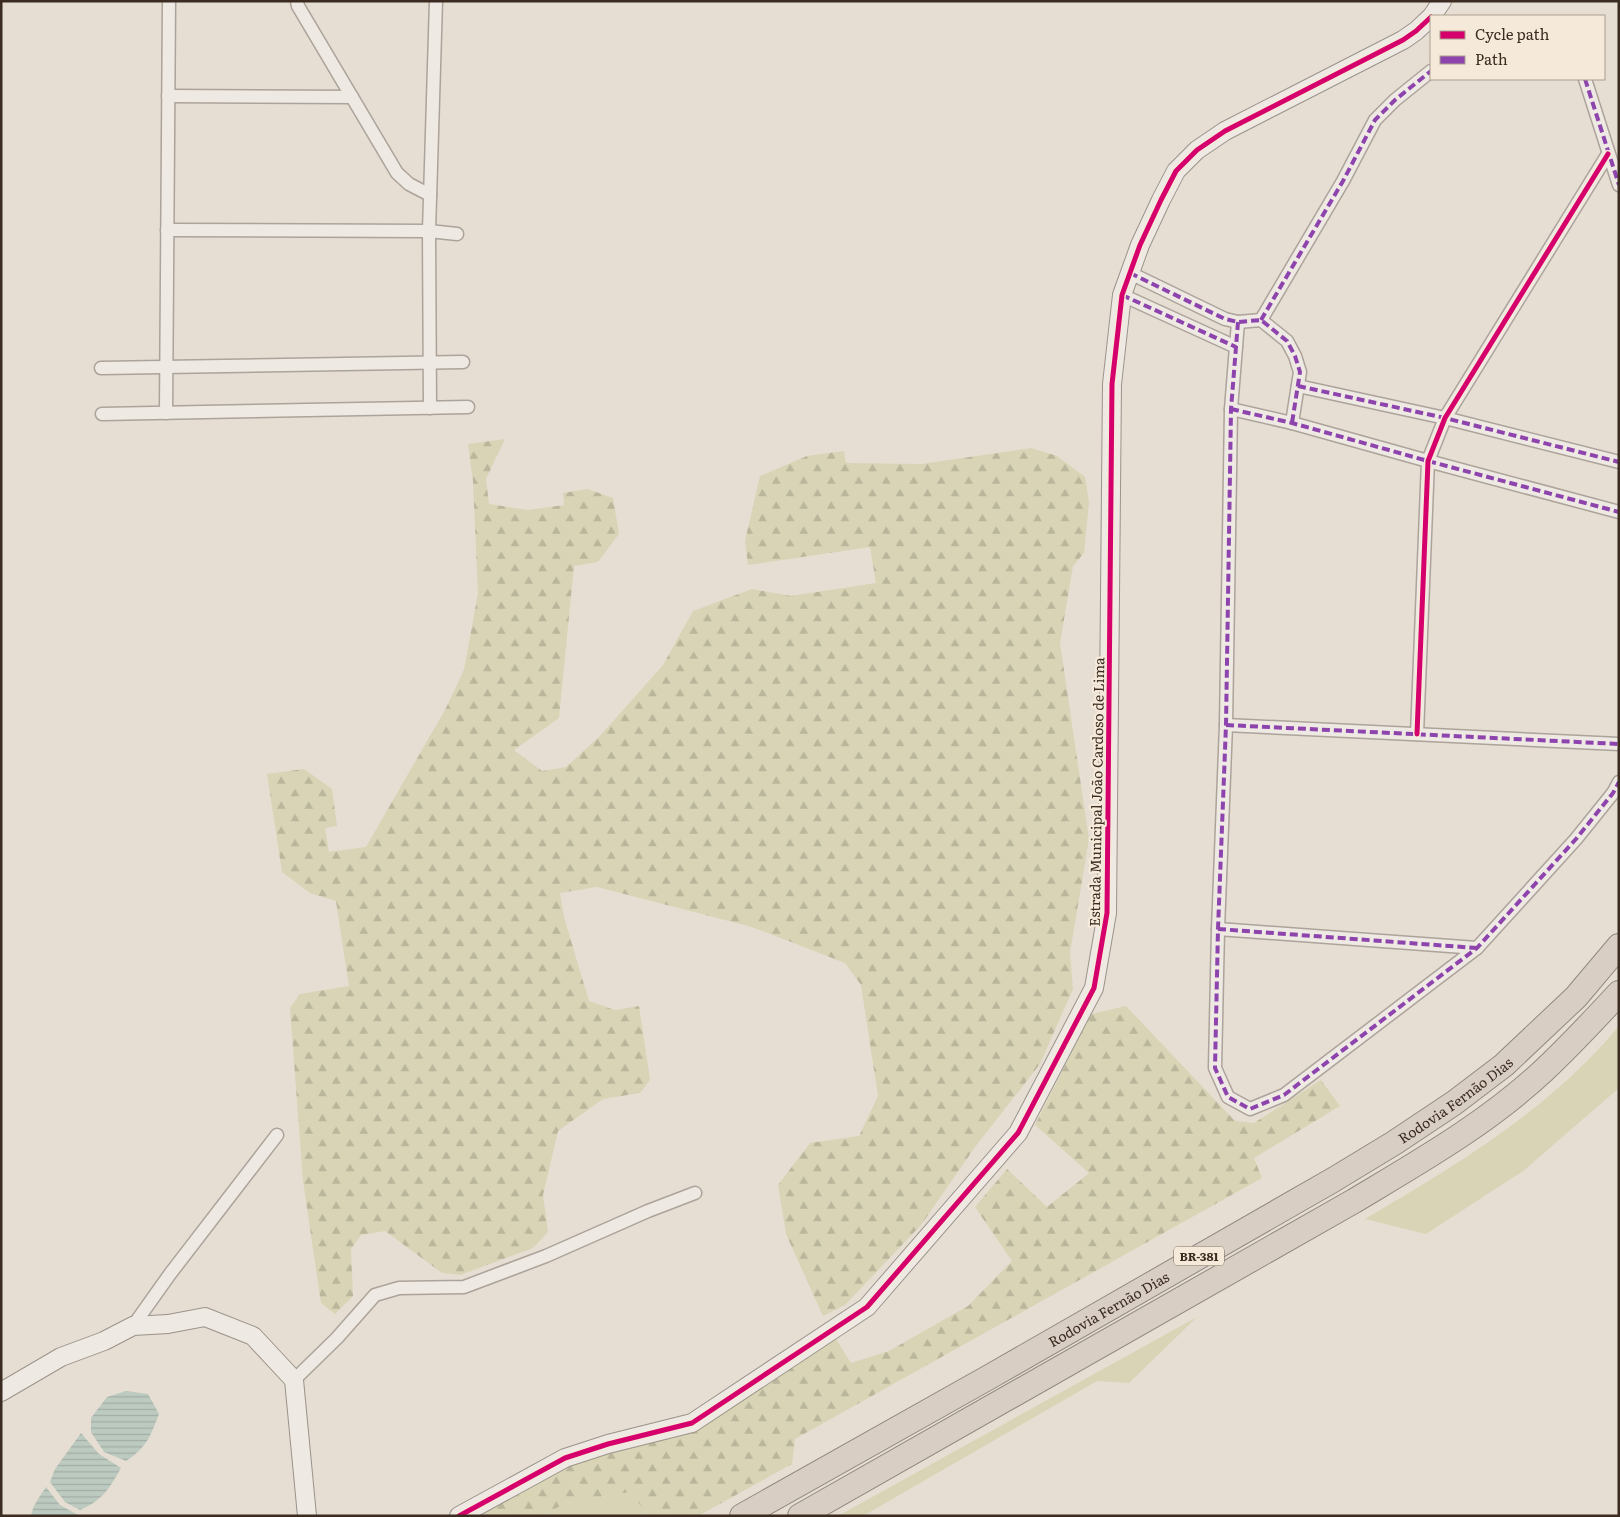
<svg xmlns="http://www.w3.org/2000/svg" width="1620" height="1517" font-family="Literata,serif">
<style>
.grass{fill:#d8d4b5}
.forest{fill:url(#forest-firs)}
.water{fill:url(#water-rules)}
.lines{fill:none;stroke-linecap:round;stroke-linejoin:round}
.street-casing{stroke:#aca39a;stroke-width:15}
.secondary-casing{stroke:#9b938a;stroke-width:20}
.highway-casing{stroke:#918981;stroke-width:26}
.street{stroke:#eee9e3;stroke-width:12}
.secondary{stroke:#eee9e3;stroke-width:18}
.highway{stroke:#d9cec3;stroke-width:24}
.quiet{stroke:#8e44ad;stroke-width:4;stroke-dasharray:8 4;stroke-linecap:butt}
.cycleway-casing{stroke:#f5ead9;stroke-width:8}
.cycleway{stroke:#d6006c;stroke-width:5}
.labels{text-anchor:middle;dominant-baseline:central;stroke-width:4.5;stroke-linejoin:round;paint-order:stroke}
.shield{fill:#f5ead9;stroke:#736458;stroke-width:1}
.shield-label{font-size:12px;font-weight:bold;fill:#3b2b21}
.street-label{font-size:14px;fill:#3b2b21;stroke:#f5ead9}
</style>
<defs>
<pattern id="forest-firs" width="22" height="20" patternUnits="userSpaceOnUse" patternTransform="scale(1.25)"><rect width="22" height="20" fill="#d8d4b5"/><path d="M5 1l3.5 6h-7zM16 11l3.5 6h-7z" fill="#bab69b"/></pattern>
<pattern id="water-rules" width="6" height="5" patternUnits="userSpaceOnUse" patternTransform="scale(1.25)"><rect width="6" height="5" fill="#bccac0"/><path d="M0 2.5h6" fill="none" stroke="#a2aea5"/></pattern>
</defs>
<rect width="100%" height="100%" fill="#e6ded2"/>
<g class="grass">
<path d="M 1619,1026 L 1619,1088 L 1523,1171 L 1426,1234 L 1365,1219 C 1457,1165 1550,1109 1619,1026 Z"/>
<path d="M 1197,1317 L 1129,1383 L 1097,1381 L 863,1516 L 838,1516 Z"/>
<path d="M 630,1492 L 649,1516 L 542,1516 L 566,1503 Z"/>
</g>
<g class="forest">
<path d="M 505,439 L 486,479 L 489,504 L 528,510 L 564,505 L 563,493 L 587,489 L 613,498 L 619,534 L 598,562 L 574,566 L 559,718 L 514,750 L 542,771 L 566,767 L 599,737 L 663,665 L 693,611 L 752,589 L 791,596 L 876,583 L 870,547 L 748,565 L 745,541 L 760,476 L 807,456 L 844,451 L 846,463 L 921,464 L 1031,448 L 1057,456 L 1085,477 L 1089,502 L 1084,553 L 1073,566 L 1060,643 L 1089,839 L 1070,953 L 1073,989 L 1040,1064 L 975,1147 L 921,1225 L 845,1305 L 823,1316 L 786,1234 L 778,1185 L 810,1143 L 859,1136 L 878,1096 L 861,985 L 845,963 L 752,927 L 597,887 L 560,893 L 564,917 L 589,1001 L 615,1010 L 639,1006 L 650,1080 L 640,1093 L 603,1099 L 558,1131 L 543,1195 L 548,1232 L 533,1248 L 460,1275 L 442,1273 L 385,1231 L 361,1235 L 351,1249 L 353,1296 L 335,1314 L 321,1303 L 303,1181 L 290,1008 L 300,994 L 349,986 L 336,901 L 310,893 L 282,872 L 267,774 L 304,769 L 332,789 L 337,826 L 325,828 L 329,852 L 366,847 L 445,710 L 464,670 L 478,593 L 473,481 L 468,444 Z"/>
<path d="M 1126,1006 L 1235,1121 L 1254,1123 L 1321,1080 L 1340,1106 L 1254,1158 L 1262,1178 L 795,1439 L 792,1464 L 698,1516 L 649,1516 L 630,1492 L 566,1503 L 542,1516 L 473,1516 L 565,1467 L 606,1453 L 696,1428 L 834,1336 L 851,1363 L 889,1351 L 968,1306 L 1012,1261 L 975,1207 L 1007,1169 L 1047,1207 L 1089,1173 L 1035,1125 L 1091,1014 Z"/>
</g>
<g class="water">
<path d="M 126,1391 L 148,1394 L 159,1414 C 150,1437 147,1447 126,1461 L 104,1452 L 91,1432 L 91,1418 L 107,1397 Z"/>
<path d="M 81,1433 L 99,1454 L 121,1468 C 109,1489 103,1500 80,1510 L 65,1502 L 50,1482 L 55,1469 Z"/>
<path d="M 46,1487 L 60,1505 L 78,1515 L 31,1516 C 33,1505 40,1496 46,1487 Z"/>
</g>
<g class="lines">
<defs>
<g id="street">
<path d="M 297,1 L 298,6 L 397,173 L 409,184 L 430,195"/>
<path d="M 1585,79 L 1619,185"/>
<path d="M 168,96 L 352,97"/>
<path d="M 167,230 L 429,231 L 457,234"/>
<path d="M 1130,273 L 1225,319 L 1238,322 L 1261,320 L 1287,341 L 1295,356 L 1300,372 L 1292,423"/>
<path d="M 1122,295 L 1236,347"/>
<path d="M 1261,320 L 1343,181 L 1375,120 L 1395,100 L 1431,71"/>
<path d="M 1238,322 L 1231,409 L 1226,725 L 1218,929 L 1215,1068 L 1228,1097 L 1250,1109 L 1284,1095 L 1477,948 L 1576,839 L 1613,793 L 1619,782"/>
<path d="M 101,368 L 463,362"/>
<path d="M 1298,386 L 1445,418 L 1619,462"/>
<path d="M 430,408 L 429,231 L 436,1"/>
<path d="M 1231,409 L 1292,423 L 1428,461 L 1619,512"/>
<path d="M 166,413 L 169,1"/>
<path d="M 102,414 L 468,407"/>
<path d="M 1226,725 L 1619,744"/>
<path d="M 1417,734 L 1428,461 L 1445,418 L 1608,154"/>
<path d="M 1218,929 L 1477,948"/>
<path d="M 133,1326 L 170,1274 L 277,1135"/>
<path d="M 294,1380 L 337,1338 L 375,1295 L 399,1288 L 464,1287 L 546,1256 L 648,1211 L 695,1193"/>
</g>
<g id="secondary">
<path d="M 1432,16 L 1442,1"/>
<path d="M 1,1392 L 61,1357 L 104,1341 L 133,1326 L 168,1324 L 205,1317 L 253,1336 L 294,1380 L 307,1516"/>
<path d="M 459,1516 L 565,1458 L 608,1444 L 692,1423 L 867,1307 L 1018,1133 L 1094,988 L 1107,913 L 1112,384 L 1122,295 L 1140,245 L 1161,200 L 1176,171 L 1197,150 L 1225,131 L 1403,40 L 1416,31 L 1431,17"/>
</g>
<g id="highway">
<path id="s1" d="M 742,1516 L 991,1376 L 1333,1180 L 1394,1143 L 1454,1103 L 1504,1065 L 1576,997 L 1619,946"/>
<path d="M 800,1516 L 1354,1201 C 1419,1162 1486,1124 1542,1072 C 1569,1047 1594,1020 1619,993"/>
</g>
</defs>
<use href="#street" class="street-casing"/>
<use href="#secondary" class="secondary-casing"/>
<use href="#highway" class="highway-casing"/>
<use href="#street" class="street"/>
<use href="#secondary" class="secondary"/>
<use href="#highway" class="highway"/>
<g class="quiet">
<path d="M 1585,79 L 1619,185"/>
<path d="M 1130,273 L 1225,319 L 1238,322 L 1261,320 L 1287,341 L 1295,356 L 1300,372 L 1292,423"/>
<path d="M 1122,295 L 1236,347"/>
<path d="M 1261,320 L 1343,181 L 1375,120 L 1395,100 L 1431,71"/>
<path d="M 1238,322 L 1231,409 L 1226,725 L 1218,929 L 1215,1068 L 1228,1097 L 1250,1109 L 1284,1095 L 1477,948 L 1576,839 L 1613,793 L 1619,782"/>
<path d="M 1298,386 L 1445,418 L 1619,462"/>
<path d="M 1231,409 L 1292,423 L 1428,461 L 1619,512"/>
<path d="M 1226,725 L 1619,744"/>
<path d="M 1218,929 L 1477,948"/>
</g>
<defs>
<g id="cycleway">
<path d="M 1417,734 L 1428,461 L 1445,418 L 1608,154"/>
<path d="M 459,1516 L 565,1458 L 608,1444 L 692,1423 L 867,1307 L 1018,1133 L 1094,988 L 1107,913 L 1112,384 L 1122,295 L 1140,245 L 1161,200 L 1176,171 L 1197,150 L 1225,131 L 1403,40 L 1416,31 L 1431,17"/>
</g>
</defs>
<use href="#cycleway" class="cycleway-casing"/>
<use href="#cycleway" class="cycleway"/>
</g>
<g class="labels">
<rect class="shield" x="1174" y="1246.5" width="50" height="19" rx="4"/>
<g class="shield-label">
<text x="1199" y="1256">BR-381</text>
</g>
<g class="street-label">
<text transform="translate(1096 792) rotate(-89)">Estrada Municipal João Cardoso de Lima</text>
<text stroke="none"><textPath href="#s1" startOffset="826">Rodovia Fernão Dias</textPath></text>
<text stroke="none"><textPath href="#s1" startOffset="421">Rodovia Fernão Dias</textPath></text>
</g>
</g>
<rect width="1620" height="1517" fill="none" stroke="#3b2b21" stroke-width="5"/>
<rect x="1430" y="15" width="175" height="65" fill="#f5ead9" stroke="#ab9e8f"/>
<rect x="1440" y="31" width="25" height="8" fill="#d6006c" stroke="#ab9e8f"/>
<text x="1475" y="40" font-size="15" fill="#3b2b21">Cycle path</text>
<rect x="1440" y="56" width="25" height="8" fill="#8e44ad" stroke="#ab9e8f"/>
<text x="1475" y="65" font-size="15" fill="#3b2b21">Path</text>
</svg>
